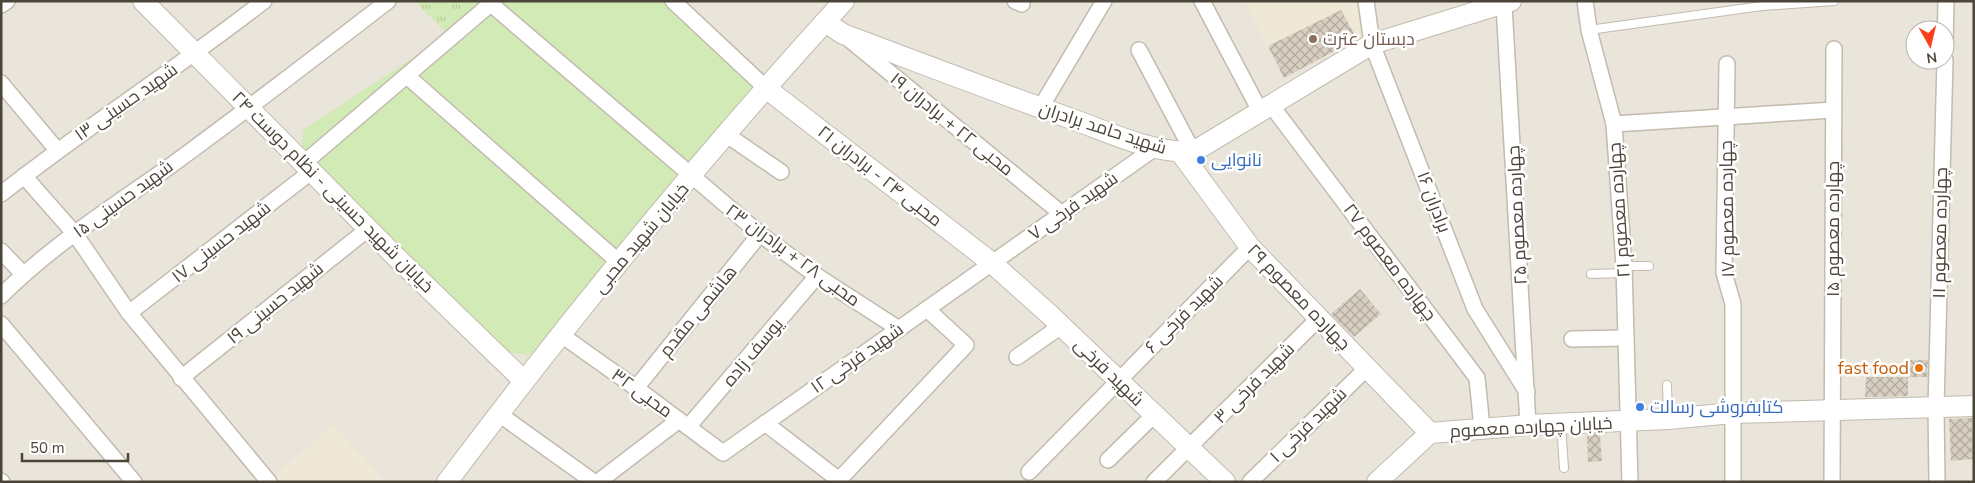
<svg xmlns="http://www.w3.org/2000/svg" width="1975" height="483" font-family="'Nunito Sans',Cairo,sans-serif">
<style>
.residential{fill:#eae5da;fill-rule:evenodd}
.education{fill:#efe8d6}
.green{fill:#d2eab5}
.park{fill:url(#park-tufts)}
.building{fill:url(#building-cross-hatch)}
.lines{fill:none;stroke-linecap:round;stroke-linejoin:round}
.service-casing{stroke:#c2bbae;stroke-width:10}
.minor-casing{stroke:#c2bbae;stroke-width:18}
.tertiary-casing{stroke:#c2bbae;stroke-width:22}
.service{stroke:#fff;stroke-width:8}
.minor{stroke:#fff;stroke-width:15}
.tertiary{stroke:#fff;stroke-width:20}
.education-dot{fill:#8d6e63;stroke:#fff;stroke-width:2}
.shop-dot{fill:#3f7fe0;stroke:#fff;stroke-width:2}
.food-dot{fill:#e8710a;stroke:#fff;stroke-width:2}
.labels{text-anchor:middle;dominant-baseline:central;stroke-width:5;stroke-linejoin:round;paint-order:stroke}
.education-label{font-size:18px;fill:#785e54;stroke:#fff;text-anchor:start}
.street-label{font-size:18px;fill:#4b4439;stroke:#fff}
.shop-label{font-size:18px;fill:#366cbe;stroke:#fff;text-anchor:start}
.food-label{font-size:18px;fill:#c56008;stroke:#fff;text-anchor:end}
</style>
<defs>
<pattern id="park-tufts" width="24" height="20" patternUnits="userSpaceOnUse" patternTransform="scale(1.25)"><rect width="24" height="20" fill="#d2eab5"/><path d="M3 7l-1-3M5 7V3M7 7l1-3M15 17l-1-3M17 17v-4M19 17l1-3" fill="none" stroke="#b6ca9c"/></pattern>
<pattern id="building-cross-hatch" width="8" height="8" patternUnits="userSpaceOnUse" patternTransform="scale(1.25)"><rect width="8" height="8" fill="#d8cfc1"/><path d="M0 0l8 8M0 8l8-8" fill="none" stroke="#b1aa9e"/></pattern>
</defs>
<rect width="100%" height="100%" fill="#f6f3ec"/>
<path class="residential" d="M 1,1 L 1974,1 L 1974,482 L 1,482 ZM 1915,30 L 1945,30 L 1945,60 L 1915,60 Z"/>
<g class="education">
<path d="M 1244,1 L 1361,1 L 1366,37 L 1284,78 Z"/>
<path d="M 333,425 L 385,482 L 279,482 L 274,476 Z"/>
</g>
<path class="green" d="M 490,1 L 661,1 L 758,81 L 530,355 L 503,352 L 302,150 L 303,130 L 448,35 Z"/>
<path class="park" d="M 415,1 L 490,1 L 448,35 Z"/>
<g class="building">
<path d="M 1341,10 L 1357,39 L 1284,78 L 1268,46 Z"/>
<path d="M 1360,289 L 1381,314 L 1354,337 L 1331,314 Z"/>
<path d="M 1909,360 L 1928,360 L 1927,377 L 1908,377 Z"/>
<path d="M 1866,377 L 1908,377 L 1908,396 L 1865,397 Z"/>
<path d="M 1972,418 L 1973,459 L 1951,461 L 1949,419 Z"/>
<path d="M 1587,434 L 1600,434 L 1602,461 L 1588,462 Z"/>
</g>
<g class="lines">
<defs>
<g id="service">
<path d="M 1589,30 L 1762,6 L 1834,1"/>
<path d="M 1624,266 L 1649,266"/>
<path d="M 1591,274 L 1624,273"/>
<path d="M 1667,385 L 1668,418"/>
<path d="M 1561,424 L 1564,468"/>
</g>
<g id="minor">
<path d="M 673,1 L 767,89"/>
<path d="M 1015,1 L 1022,4"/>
<path d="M 1202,1 L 1260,111"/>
<path d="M 1366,1 L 1372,44 L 1475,309 L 1527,392"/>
<path d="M 1585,1 L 1589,30 L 1614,124 L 1624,266 L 1630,482"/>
<path d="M 491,4 L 760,234 L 817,276 L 899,329"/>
<path d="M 1,5 L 7,1"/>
<path d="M 1504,5 L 1528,425"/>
<path d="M 850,40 L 1062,214"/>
<path d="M 1945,47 L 1946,1"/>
<path d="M 1139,50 L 1193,152"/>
<path d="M 1727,64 L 1724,273 L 1733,304 L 1733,482"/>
<path d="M 407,76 L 620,263"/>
<path d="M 1,83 L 57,150"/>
<path d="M 1271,105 L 1477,378 L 1482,428"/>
<path d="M 1041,107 L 1104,1"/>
<path d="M 1614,124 L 1833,110"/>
<path d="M 727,135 L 781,172"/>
<path d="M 304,163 L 494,1"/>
<path d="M 24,176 L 75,234 L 129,313 L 269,482"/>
<path d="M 1,194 C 86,127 178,68 264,1"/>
<path d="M 1,251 L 23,274"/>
<path d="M 1,296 C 52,245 114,206 173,164 C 245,111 317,56 388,1"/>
<path d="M 129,313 L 312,171"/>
<path d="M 1,324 L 134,482"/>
<path d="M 560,334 L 636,388 L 723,453 L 1155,148"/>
<path d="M 1572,339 L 1626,338"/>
<path d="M 1017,357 L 1061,326"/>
<path d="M 181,378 L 368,229"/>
<path d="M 636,388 L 760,234"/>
<path d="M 499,414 L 594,482"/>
<path d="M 765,423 L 839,480"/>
<path d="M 688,427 L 817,276"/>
<path d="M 1108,460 L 1154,415"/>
<path d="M 1029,472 L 1250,247"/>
<path d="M 1,481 L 2,482"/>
<path d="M 598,482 L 679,420"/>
<path d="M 837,482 L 966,345 L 927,309"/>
<path d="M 1154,482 L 1319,318"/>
<path d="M 1250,482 L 1367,368"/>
<path d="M 1832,482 L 1834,49"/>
<path d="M 1937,482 L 1936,407 L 1945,60"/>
</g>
<g id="tertiary">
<path d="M 143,1 L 395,256 L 524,381"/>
<path d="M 825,22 L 843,34 C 918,62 993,91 1069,118 C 1109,132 1150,153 1193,152 L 1372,44 L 1511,1"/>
<path d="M 767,89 L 992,263 L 1050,315 L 1225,482"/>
<path d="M 1180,152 L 1250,247 L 1430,433"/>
<path d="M 447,482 C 572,316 704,154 844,1"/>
<path d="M 1377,482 L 1430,433 L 1528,425 L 1668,419 L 1733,413 L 1974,406"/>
</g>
</defs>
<use href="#service" class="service-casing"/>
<use href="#minor" class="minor-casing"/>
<use href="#tertiary" class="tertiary-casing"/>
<use href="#service" class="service"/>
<use href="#minor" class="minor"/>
<use href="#tertiary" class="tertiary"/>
</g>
<circle class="education-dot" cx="1313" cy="39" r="5"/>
<g class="shop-dot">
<circle cx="1201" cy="160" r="5"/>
<circle cx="1640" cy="407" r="5"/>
</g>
<circle class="food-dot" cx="1919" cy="368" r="5"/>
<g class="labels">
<g class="education-label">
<text x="1323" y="39">دبستان عترت</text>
</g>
<g class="street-label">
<text transform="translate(126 102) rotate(-35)">شهید حسینی ۱۳</text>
<text transform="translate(952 124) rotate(39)">محبی ۲۲ + برادران ۱۹</text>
<text transform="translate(1103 128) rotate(18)">شهید حامد برادران</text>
<text transform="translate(880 176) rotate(38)">محبی ۲۴ - برادران ۲۱</text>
<text transform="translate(333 192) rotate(45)">خیابان شهید حسینی - نظام دوست ۲۴</text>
<text transform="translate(123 199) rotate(-36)">شهید حسینی ۱۵</text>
<text transform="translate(1434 202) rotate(69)">برادران ۱۶</text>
<text transform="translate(1073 206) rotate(-35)">شهید فرخی ۷</text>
<text transform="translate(1727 209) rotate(-91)">چهارده معصوم ۱۷</text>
<text transform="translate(1619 210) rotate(-94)">چهارده معصوم ۲۱</text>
<text transform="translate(1517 215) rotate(-93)">چهارده معصوم ۲۵</text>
<text transform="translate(1833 229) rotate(-90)">چهارده معصوم ۱۵</text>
<text transform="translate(1940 233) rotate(-89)">چهارده معصوم ۱۱</text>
<text transform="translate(641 238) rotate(-50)">خیابان شهید محبی</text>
<text transform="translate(221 242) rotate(-38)">شهید حسینی ۱۷</text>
<text transform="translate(793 255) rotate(36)">محبی ۲۸ + برادران ۲۳</text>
<text transform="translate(1390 262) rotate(53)">چهارده معصوم ۲۷</text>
<text transform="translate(1299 297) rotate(46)">چهارده معصوم ۲۹</text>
<text transform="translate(275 303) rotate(-39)">شهید حسینی ۱۹</text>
<text transform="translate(698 311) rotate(-51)">هاشمی مقدم</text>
<text transform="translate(1184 314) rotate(-45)">شهید فرخی ۶</text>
<text transform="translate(753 352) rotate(-50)">یوسف زاده</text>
<text transform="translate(857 358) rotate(-35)">شهید فرخی ۱۲</text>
<text transform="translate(1109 372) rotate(44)">شهید فرخی</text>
<text transform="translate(1254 383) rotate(-45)">شهید فرخی ۳</text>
<text transform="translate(642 393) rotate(36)">محبی ۳۲</text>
<text transform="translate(1308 425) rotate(-44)">شهید فرخی ۱</text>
<text transform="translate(1531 427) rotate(-3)">خیابان چهارده معصوم</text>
</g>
<g class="shop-label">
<text x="1211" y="160">نانوایی</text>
<text x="1650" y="407">کتابفروشی رسالت</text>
</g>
<g class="food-label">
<text x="1909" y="368">fast food</text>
</g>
</g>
<rect width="1975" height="483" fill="none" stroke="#4b4439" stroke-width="5"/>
<g transform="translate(1930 45) rotate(172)"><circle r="24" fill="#ffffff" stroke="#b7b4b0"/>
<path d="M0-4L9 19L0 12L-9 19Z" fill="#fc3f1d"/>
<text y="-8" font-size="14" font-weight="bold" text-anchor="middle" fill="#4b4439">N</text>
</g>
<path d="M22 453v8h106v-8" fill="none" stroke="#4b4439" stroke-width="2.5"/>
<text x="30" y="453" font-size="15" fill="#4b4439" stroke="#ffffff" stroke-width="4" paint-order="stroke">50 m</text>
</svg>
